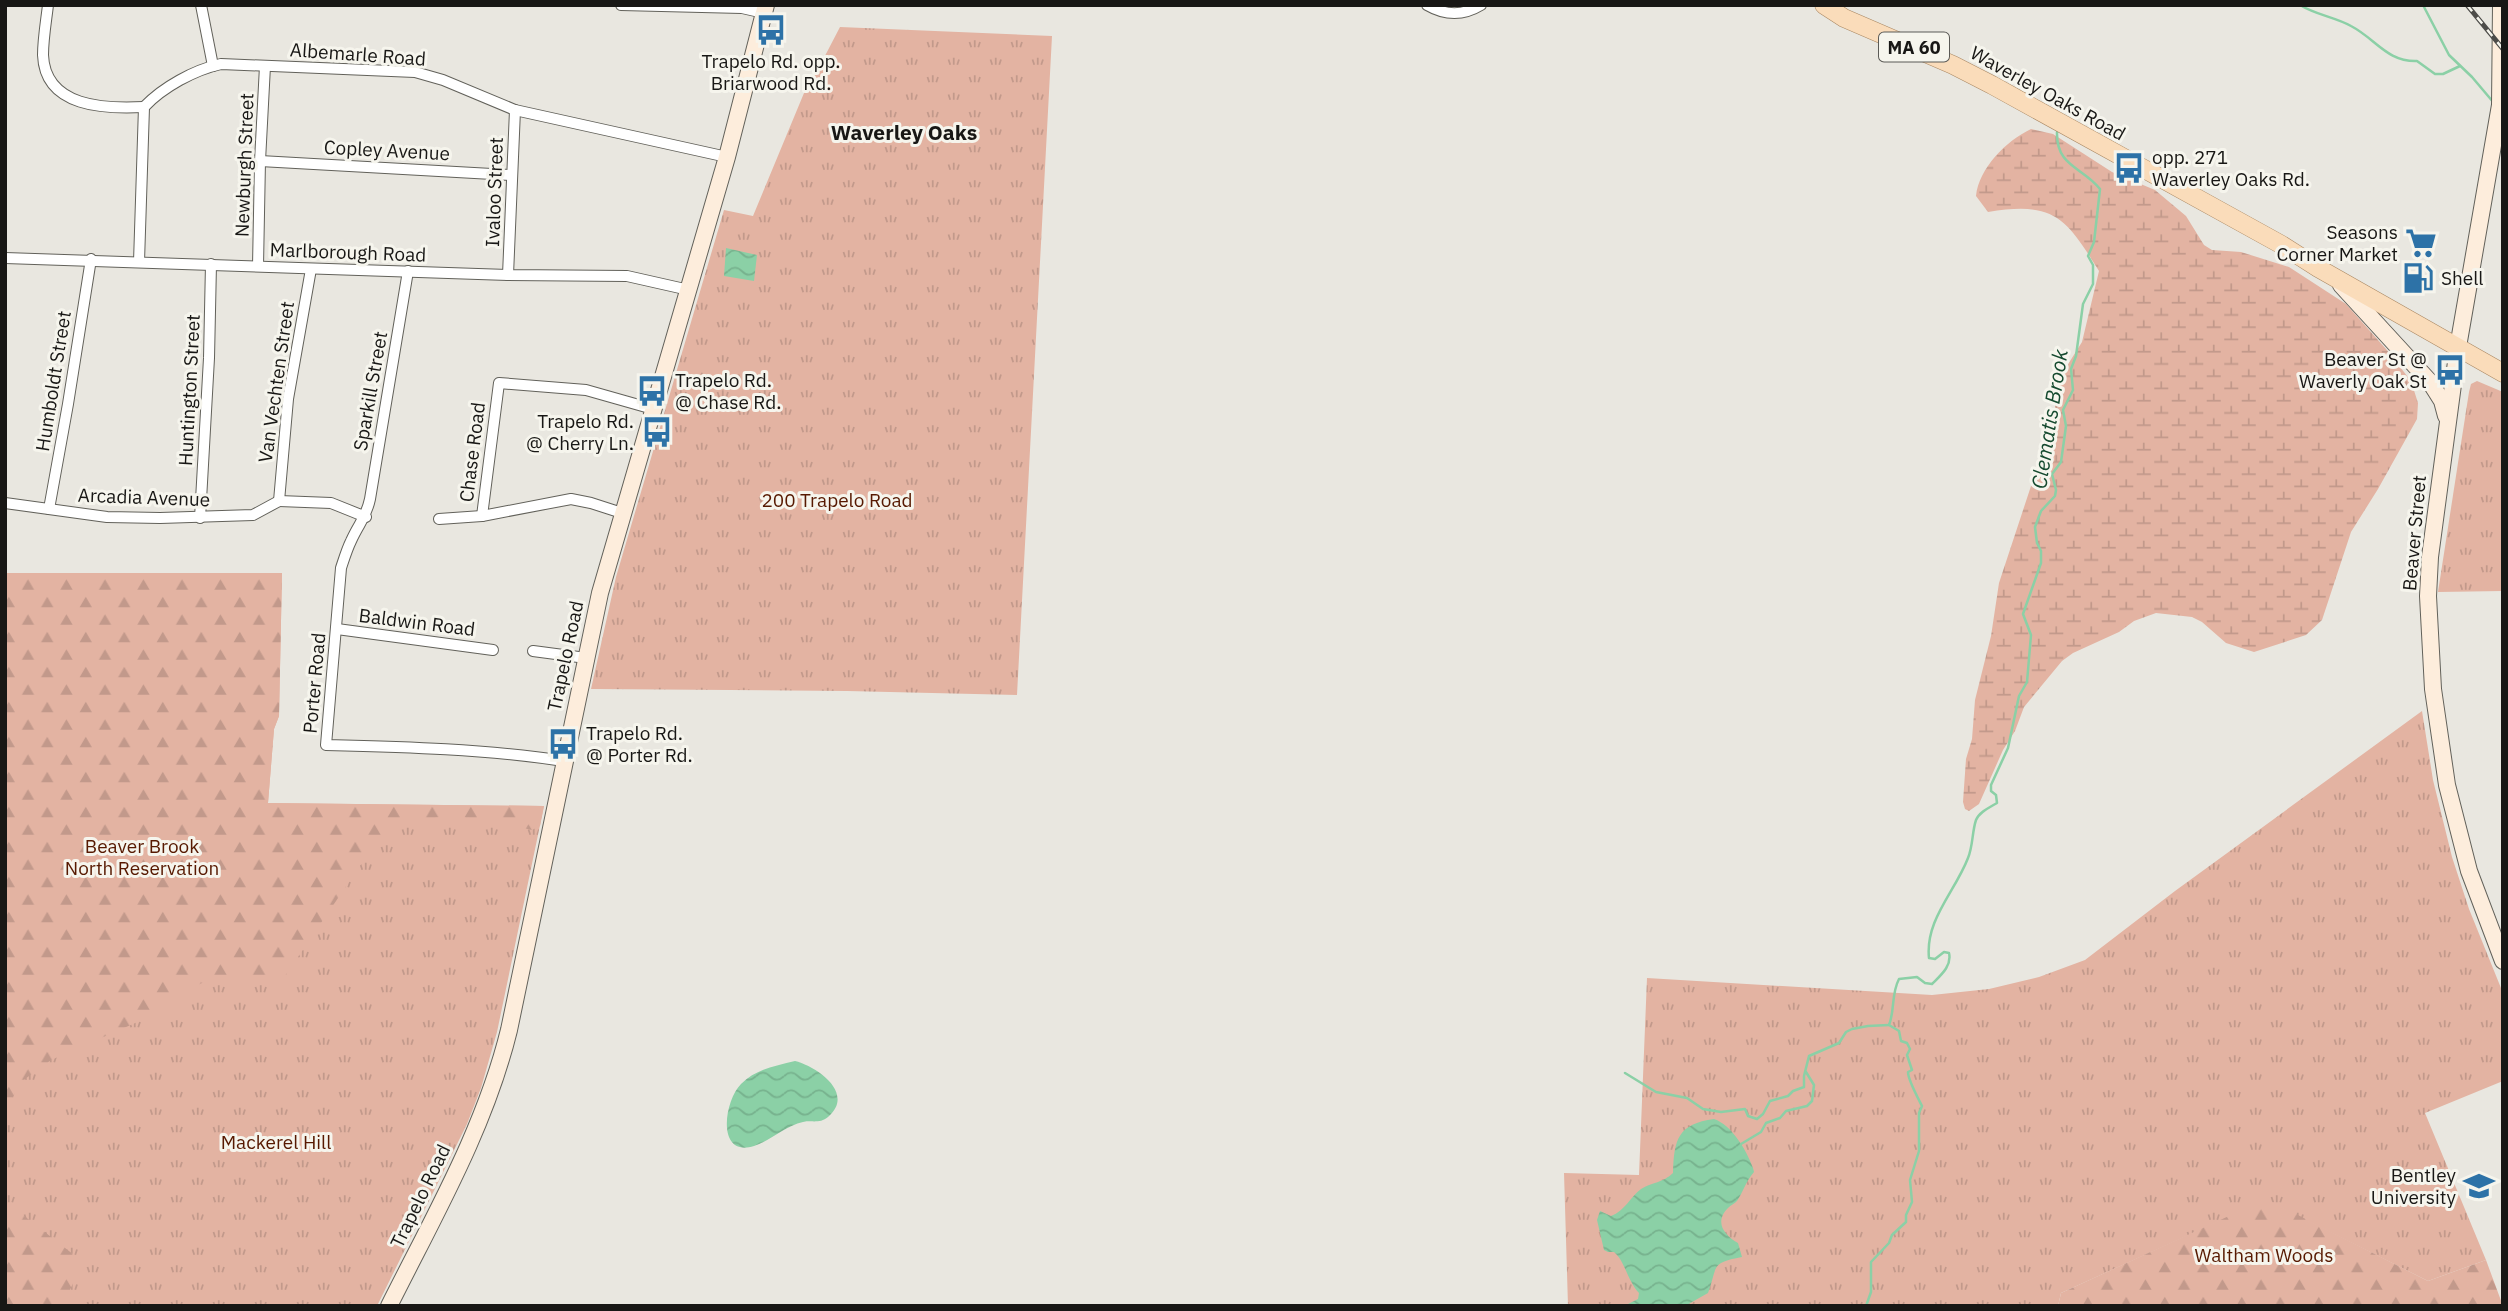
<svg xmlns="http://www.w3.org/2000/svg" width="2508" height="1311" font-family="'IBM Plex Sans',sans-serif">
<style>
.grass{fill:url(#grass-tufts)}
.forest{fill:url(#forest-firs)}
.wetland{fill:url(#wetland-marsh)}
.water{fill:url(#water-waves)}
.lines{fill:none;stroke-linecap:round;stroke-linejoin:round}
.stream{stroke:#8bd0a6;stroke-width:2.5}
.minor-casing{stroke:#62615a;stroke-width:12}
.secondary-casing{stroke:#62615a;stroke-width:18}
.primary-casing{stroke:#a98762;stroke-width:19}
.minor{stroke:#fff;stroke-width:10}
.secondary{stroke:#fdeddc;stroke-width:16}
.primary{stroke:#fadcba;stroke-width:18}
.rail-casing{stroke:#4d4c49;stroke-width:5}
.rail{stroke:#f6f5ed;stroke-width:2.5;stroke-dasharray:8;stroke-linecap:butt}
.labels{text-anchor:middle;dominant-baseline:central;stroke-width:6;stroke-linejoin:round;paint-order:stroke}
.shield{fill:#f6f5ed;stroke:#5b5a56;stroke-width:2}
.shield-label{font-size:18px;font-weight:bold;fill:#181715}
.street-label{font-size:19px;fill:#181715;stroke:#f6f5ed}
.poi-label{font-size:19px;fill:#181715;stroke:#f6f5ed;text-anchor:start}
.park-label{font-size:19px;fill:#571901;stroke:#f6f5ed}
.neighbourhood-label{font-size:21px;font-weight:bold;fill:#181715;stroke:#f6f5ed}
.water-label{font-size:21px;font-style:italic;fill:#154a2f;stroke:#f6f5ed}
</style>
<defs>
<pattern id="grass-tufts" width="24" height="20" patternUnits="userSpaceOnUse" patternTransform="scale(1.75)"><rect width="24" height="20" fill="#e3b3a2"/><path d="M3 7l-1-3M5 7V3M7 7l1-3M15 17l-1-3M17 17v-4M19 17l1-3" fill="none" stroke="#c2998b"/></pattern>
<pattern id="forest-firs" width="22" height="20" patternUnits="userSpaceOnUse" patternTransform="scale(1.75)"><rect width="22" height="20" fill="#e3b3a2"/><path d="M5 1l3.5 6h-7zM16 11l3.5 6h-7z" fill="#c2998b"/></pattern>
<pattern id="wetland-marsh" width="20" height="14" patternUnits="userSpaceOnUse" patternTransform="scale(1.75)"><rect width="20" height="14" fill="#e3b3a2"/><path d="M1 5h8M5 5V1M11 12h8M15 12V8" fill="none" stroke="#c2998b"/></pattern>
<pattern id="water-waves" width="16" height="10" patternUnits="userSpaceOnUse" patternTransform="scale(1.75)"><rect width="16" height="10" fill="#8bd0a6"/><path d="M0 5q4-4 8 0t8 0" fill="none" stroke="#77b28e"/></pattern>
</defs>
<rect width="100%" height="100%" fill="#e9e7e0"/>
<g class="grass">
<path d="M 840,27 L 1052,36 L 1017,695 L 847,691 L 591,689 L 616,577 L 724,210 L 753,216 L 809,81 L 815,75 Z"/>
<path d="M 2477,381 L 2503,392 L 2503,591 L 2438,592 L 2469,392 L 2471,384 Z"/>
<path d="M 5,573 L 282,573 L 279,716 L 274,729 L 268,803 L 544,806 L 497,1032 L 481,1088 L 467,1124 L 377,1306 L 5,1306 Z"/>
<path d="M 2422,711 L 2433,780 L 2452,857 L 2469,909 L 2503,993 L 2503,1081 L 2425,1113 L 2486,1260 L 2428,1281 L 2266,1200 L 2061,1293 L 2058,1306 L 1568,1306 L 1564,1173 L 1639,1175 L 1647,978 L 1932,995 L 1989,989 L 2039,977 L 2085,960 L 2175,891 Z"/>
</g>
<g class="forest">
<path d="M 5,573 L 282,573 L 279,716 L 274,729 L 268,803 L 544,806 L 540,826 L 532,830 C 470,816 421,802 370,851 L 285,976 L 213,981 L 202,983 L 177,995 L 158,1013 L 51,1060 L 25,1079 L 11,1099 L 5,1113 Z"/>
<path d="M 2266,1199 L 2428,1281 L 2486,1260 L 2503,1306 L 2058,1306 L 2061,1293 Z"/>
<path d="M 5,1201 L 83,1262 L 68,1294 L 75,1306 L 5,1306 Z"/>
</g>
<path class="wetland" d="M 2031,129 L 2053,134 L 2112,172 L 2155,190 L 2186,216 L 2204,245 L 2212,250 L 2241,252 L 2289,267 L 2346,304 L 2386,349 L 2411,381 L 2418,403 L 2417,419 L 2378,489 L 2351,532 L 2322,620 L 2306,635 L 2254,652 L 2226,643 L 2202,622 L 2192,617 L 2156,613 L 2134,621 L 2119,632 L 2073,653 L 2062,661 L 2024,707 L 2015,731 L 2003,750 L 1979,804 L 1969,811 L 1965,809 L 1963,802 L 1966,759 L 1972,739 L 1975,700 L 1991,636 L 1999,583 L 2032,483 L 2050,453 L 2055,427 L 2055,385 L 2082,342 L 2099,271 C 2066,218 2055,201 1988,212 L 1976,196 C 1979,168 2006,141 2031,129 Z"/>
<g class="water">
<path d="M 726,248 L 757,255 L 754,281 L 724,276 Z"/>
<path d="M 795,1061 C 816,1066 856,1093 828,1117 C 820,1124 812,1120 803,1122 C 785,1126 772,1140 754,1146 C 716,1158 724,1101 741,1084 C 756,1069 775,1066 795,1061 Z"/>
<path d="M 1714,1119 C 1732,1125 1747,1151 1753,1168 L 1754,1172 C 1746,1181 1743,1192 1737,1201 C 1734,1204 1731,1205 1728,1208 C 1714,1222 1724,1235 1738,1243 L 1742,1257 C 1710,1263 1718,1266 1708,1293 L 1685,1306 L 1624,1306 L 1638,1299 L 1639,1293 C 1627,1280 1625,1261 1614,1252 L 1608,1252 L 1604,1250 L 1597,1220 L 1600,1211 L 1611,1216 C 1625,1211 1630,1197 1641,1189 C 1652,1182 1663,1183 1673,1173 C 1674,1139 1678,1124 1714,1119 Z"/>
</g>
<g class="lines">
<g class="stream">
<path d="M 2300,5 C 2316,15 2335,17 2351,26 C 2376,39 2387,62 2417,61 L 2435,74 L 2443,74 L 2460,66"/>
<path d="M 2423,5 L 2449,55 L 2472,77 L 2494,103"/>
<path d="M 1625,1073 L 1656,1092 L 1687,1098 L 1703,1109 L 1721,1112 L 1745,1109 L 1748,1116 L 1757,1119 L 1763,1114 L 1770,1101 L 1788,1096 L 1793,1091 L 1804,1087 L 1804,1076 L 1809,1056 L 1839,1043 L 1846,1032 L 1852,1029 L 1868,1026 L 1889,1025"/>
<path d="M 1741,1144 L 1761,1132 L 1766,1123 L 1780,1118 L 1786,1111 L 1807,1106 L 1812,1101 L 1814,1085 L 1806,1072"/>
<path d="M 1866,1306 L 1871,1292 L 1871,1262 L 1889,1243 L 1892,1235 L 1906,1222 L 1906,1215 L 1912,1202 L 1910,1180 L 1919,1151 L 1919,1113 L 1922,1106 C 1918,1098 1908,1080 1908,1072 L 1912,1070 L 1907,1055 L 1910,1049 L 1907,1043 L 1901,1041 L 1899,1031 L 1889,1025 C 1895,1010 1891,994 1899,979 L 1917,977 L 1925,983 L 1932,984 C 1941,975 1952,966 1949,953 L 1944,952 L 1935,959 L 1929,958 C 1925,920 1955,892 1968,858 C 1973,846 1972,832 1976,820 C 1979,812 1990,807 1997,803 L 1996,795 L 1991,791 L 1991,785 L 2008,748 L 2019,696 L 2027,682 L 2031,635 L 2023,614 L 2041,563 L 2041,551 L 2037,543 L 2035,527 L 2041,511 L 2055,496 L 2056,490 L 2052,474 L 2061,462 L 2066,426 L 2063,410 L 2073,390 L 2071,369 L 2076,356 L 2083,304 L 2093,284 L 2093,265 L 2088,256 L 2094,242 L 2100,189 C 2083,167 2056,167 2057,132"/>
</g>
<defs>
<g id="minor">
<path d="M 48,5 C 46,22 43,39 43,55 C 45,108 106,109 144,107"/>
<path d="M 201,5 L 213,66"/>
<path d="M 621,5 L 742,8 L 764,13"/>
<path d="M 1427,5 C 1446,16 1463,16 1481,5"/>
<path d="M 260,161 L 512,175"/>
<path d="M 5,258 L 508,275 L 627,276 L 689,290"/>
<path d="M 139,262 L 144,107 C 163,87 194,70 221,64 L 415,72 L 443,80 L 515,110 L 727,157"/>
<path d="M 258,266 L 260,161 L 265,66"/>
<path d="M 408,271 L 370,499 C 366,518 359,523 351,541 C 347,549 344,559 341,568 L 326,745 C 406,747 486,749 564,761"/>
<path d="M 508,275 L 515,110"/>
<path d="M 279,501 L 288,399 L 311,269"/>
<path d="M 279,501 L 331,503 L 366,517"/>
<path d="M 5,503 L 107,517 L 160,518 L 253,515 L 279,501"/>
<path d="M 49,509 L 68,404 L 91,259"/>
<path d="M 482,516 L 499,383 L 586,390 L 653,409"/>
<path d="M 200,518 L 209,358 L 211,264"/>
<path d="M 439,519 L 482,516 L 571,499 L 591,503 L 622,513"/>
<path d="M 337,629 L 493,650"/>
<path d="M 533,651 L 586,658"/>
</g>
<g id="secondary">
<path d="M 2501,5 L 2500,105 L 2458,347 L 2430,557 L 2428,596 L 2433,689 L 2447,785 L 2469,871 L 2503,961"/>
<path d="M 2341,285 L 2430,382 L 2442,401 L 2446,416"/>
<path d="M 389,1306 C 434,1216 485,1128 509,1030 L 600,593 L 727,157 L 766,5"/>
</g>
<path id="primary" d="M 1824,5 L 1844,18 L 1953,65 L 1992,85 L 2282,245 L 2318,268 L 2503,373"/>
</defs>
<use href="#minor" class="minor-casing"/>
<use href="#secondary" class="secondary-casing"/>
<use href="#primary" class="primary-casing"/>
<use href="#minor" class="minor"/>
<use href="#secondary" class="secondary"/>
<use href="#primary" class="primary"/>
<defs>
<path id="rail" d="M 2467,5 L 2503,49"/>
</defs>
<use href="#rail" class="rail-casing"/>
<use href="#rail" class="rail"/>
</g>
<defs>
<symbol id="bus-bare" viewBox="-9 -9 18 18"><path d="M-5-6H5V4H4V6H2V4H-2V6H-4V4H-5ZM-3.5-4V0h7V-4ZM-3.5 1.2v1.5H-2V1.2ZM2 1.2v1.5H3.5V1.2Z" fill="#2d72a7" stroke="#f6f5ed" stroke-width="2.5" paint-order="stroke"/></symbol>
<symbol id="supermarket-bare" viewBox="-9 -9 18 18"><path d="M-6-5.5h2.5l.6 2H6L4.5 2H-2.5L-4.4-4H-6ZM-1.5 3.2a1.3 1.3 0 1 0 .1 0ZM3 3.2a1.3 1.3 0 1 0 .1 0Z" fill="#2d72a7" stroke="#f6f5ed" stroke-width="2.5" paint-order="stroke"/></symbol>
<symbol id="fuel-bare" viewBox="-9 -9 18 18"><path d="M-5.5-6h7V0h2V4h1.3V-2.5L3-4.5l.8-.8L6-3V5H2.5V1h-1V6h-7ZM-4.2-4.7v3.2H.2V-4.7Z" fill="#2d72a7" stroke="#f6f5ed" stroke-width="2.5" paint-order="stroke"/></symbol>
<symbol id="university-bare" viewBox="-9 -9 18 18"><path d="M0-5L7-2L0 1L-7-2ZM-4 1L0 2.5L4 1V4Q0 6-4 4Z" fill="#2d72a7" stroke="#f6f5ed" stroke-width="2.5" paint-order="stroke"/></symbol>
</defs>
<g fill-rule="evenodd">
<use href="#bus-bare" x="749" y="8" width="44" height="44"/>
<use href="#bus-bare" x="2107" y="146" width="44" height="44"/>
<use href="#supermarket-bare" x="2399" y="221" width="44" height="44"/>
<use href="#fuel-bare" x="2396" y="256" width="44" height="44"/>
<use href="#bus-bare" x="2428" y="348" width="44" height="44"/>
<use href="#bus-bare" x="630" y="369" width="44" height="44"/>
<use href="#bus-bare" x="635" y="410" width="44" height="44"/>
<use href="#bus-bare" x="541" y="722" width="44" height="44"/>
<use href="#university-bare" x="2457" y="1164" width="44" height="44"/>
</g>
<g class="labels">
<rect class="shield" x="1879" y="32.5" width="70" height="29" rx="5"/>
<g class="shield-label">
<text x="1914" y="47">MA 60</text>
</g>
<g class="street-label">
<text transform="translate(358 54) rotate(4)">Albemarle Road</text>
<text transform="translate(2048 93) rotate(29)">Waverley Oaks Road</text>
<text transform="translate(387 150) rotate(3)">Copley Avenue</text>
<text transform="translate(244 165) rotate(-88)">Newburgh Street</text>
<text transform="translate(494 192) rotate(-88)">Ivaloo Street</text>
<text transform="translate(348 252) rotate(2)">Marlborough Road</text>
<text transform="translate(53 381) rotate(-81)">Humboldt Street</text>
<text transform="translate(276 382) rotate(-82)">Van Vechten Street</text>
<text transform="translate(189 390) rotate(-87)">Huntington Street</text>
<text transform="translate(370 391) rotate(-80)">Sparkill Street</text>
<text transform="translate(472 452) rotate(-83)">Chase Road</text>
<text transform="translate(144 497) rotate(2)">Arcadia Avenue</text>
<text transform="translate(2414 533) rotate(-85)">Beaver Street</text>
<text transform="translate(417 622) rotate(7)">Baldwin Road</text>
<text transform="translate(565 656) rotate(-78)">Trapelo Road</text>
<text transform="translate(314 683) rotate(-85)">Porter Road</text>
<text transform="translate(420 1196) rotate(-64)">Trapelo Road</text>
</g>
<g class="poi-label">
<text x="771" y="61" text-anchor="middle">Trapelo Rd. opp.<tspan x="771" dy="22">Briarwood Rd.</tspan></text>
<text x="2152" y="157">opp. 271<tspan x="2152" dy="22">Waverley Oaks Rd.</tspan></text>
<text x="2398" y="232" text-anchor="end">Seasons<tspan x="2398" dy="22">Corner Market</tspan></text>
<text x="2441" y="278">Shell</text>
<text x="2427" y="359" text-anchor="end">Beaver St @<tspan x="2427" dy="22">Waverly Oak St</tspan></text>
<text x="675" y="380">Trapelo Rd.<tspan x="675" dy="22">@ Chase Rd.</tspan></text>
<text x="634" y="421" text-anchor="end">Trapelo Rd.<tspan x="634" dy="22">@ Cherry Ln.</tspan></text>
<text x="586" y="733">Trapelo Rd.<tspan x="586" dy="22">@ Porter Rd.</tspan></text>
<text x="2456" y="1175" text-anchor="end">Bentley<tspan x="2456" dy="22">University</tspan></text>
</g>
<g class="park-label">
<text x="837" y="500">200 Trapelo Road</text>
<text x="142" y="846">Beaver Brook<tspan x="142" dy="22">North Reservation</tspan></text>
<text x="276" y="1142">Mackerel Hill</text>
<text x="2264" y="1255">Waltham Woods</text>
</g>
<g class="neighbourhood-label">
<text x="904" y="132">Waverley Oaks</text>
</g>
<g class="water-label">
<text transform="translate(2049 419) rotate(-81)">Clematis Brook</text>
</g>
</g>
<rect width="2508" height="1311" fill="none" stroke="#181715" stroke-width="14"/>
</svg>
